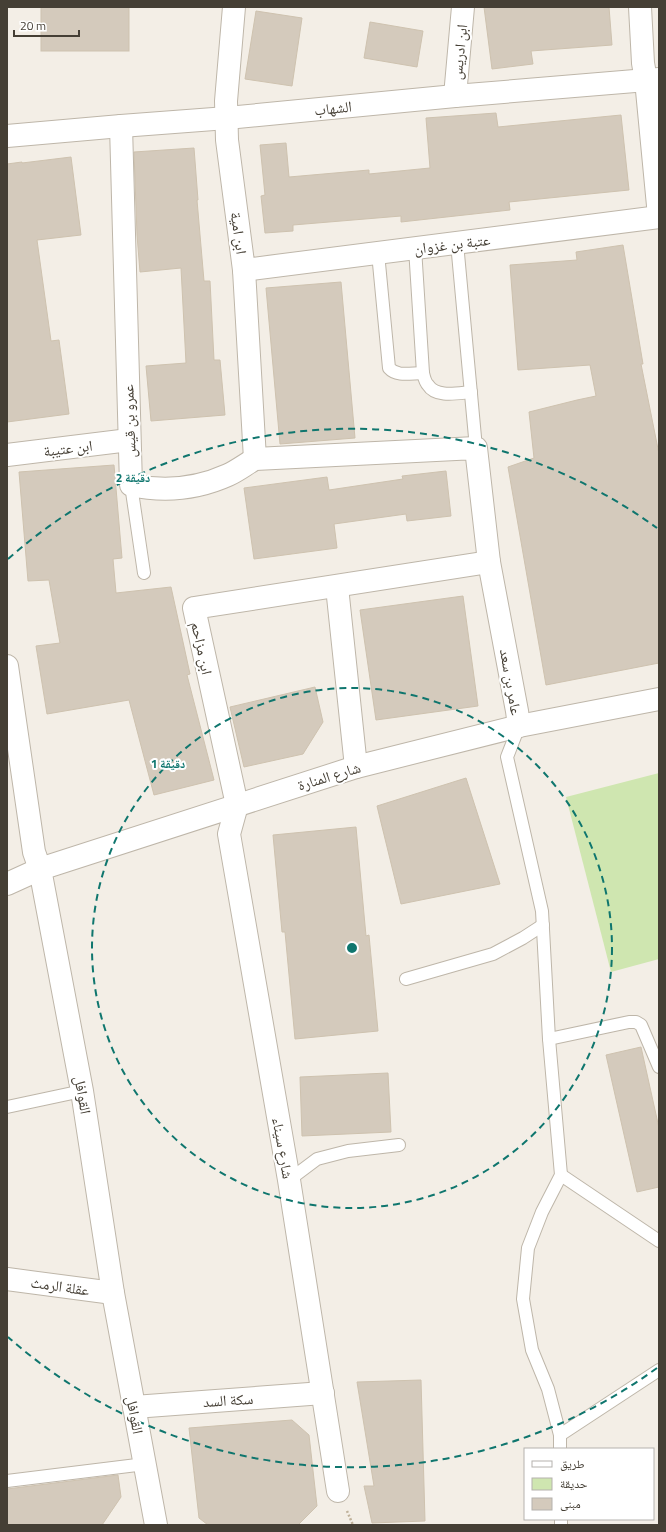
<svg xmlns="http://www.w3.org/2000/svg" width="666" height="1532" font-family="'Titillium Web','Noto Naskh Arabic',sans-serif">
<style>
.green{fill:#cfe6b0}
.building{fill:#d4cabc;stroke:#cec2af}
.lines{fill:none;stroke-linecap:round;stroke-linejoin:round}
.lane-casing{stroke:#beb6a9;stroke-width:14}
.street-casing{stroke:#beb6a9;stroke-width:24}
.path{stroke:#bfb19a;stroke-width:2.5;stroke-dasharray:2 2;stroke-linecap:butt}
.lane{stroke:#fff;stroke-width:12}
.street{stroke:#fff;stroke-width:22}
.ring{fill:none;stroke:#0f766e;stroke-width:2;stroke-dasharray:7 5}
.labels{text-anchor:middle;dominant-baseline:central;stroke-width:4;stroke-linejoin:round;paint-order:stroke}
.street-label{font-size:15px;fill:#453f35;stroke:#fff}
.centre{fill:#0f766e;stroke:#fff;stroke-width:2}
.ring-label{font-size:12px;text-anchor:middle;font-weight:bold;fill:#0f766e;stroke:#fff;stroke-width:4;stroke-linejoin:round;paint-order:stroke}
</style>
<rect width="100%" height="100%" fill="#f3eee6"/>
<path class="green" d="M 659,773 L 659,959 L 611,972 L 566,797 Z"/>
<g class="building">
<rect x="41" y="7" width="88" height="44"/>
<path d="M 484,7 L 609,7 L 612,45 L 531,51 L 533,64 L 492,69 Z"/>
<path d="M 256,11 L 302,18 L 292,86 L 245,79 Z"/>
<path d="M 370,22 L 423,31 L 417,67 L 364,58 Z"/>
<path d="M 496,113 L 498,127 L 621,115 L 629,190 L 509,202 L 510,210 L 401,222 L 401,216 L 293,225 L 293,231 L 265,233 L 261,196 L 265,195 L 260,145 L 286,143 L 289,177 L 369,170 L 369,174 L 430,168 L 426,118 Z"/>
<path d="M 194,148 L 198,200 L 197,200 L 204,281 L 210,281 L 214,360 L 220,360 L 225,415 L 151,421 L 146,366 L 186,363 L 181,268 L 140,272 L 137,235 L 134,152 Z"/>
<path d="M 71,157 L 81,235 L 37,240 L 51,341 L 59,340 L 69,414 L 7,422 L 7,164 L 22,162 L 22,163 Z"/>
<path d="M 623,245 L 643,364 L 641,364 L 659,454 L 659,663 L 546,685 L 508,467 L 534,458 L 529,412 L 577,400 L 596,396 L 590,365 L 518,370 L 510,265 L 577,260 L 576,252 Z"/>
<path d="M 341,282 L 355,438 L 280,444 L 266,288 Z"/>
<path d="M 114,465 L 122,558 L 113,559 L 116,593 L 171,587 L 190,674 L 187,675 L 214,780 L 154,795 L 129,700 L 47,714 L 36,646 L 60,643 L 49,580 L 28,581 L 19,472 Z"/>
<path d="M 446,471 L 451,516 L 407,521 L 406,514 L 334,524 L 337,548 L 254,559 L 244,488 L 327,477 L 329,490 L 403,479 L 402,476 Z"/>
<path d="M 463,596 L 478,706 L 376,720 L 360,610 Z"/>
<path d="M 315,687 L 323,722 L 303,754 L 244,767 L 230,707 Z"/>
<path d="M 466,778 L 500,884 L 401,904 L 377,806 Z"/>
<path d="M 356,827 L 366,936 L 369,935 L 378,1031 L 295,1039 L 285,932 L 282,932 L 273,835 Z"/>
<path d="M 641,1047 L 659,1128 L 659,1187 L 637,1192 L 606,1055 Z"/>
<path d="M 388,1073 L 391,1132 L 302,1136 L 300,1077 Z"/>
<path d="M 421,1380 L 425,1521 L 372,1523 L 364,1486 L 374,1486 L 357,1382 Z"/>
<path d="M 292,1420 L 309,1435 L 317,1506 L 298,1525 L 208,1525 L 199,1518 L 189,1428 Z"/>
<path d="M 118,1475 L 121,1497 L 102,1525 L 7,1525 L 7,1489 Z"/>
</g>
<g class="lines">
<defs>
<g id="lane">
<path d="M 457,243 L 476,448"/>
<path d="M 415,248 L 423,373 C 424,377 425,382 428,385 C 436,398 458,393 471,392"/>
<path d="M 378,253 L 389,368 C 397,377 411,373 423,373"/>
<path d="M 131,485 L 144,573"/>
<path d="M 519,726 L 507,757 L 542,911 L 549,1039 L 561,1175 L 542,1212 L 528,1248 L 523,1299 L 532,1350 L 548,1389 L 560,1435 L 560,1449"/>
<path d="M 406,979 L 493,954 L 523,938 L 543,925"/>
<path d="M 549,1039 L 629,1022 L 636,1022 L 641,1025 L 659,1067"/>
<path d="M 7,1107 L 82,1091"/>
<path d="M 561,1175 L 659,1241"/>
<path d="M 289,1180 L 317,1159 L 348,1151 L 399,1145"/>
<path d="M 560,1435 L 659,1370"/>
<path d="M 7,1481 L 145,1464"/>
<path d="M 561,1519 L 561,1525"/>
</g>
<g id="street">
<path d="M 234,7 L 226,101 L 227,140 L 244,270 L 255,459"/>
<path d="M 640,7 L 643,63 L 646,80 L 659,216"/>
<path d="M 455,96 L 463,7"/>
<path d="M 121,126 L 131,485 C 164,492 197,489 228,475 C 237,471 246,464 255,459 L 476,448 L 489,562 L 517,711 L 519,726"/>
<path d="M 7,136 L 121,126 L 227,118 L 455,96 L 659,79"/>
<path d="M 244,270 L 659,217"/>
<path d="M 7,455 L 129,440"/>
<path d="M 337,587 L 356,767"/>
<path d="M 7,666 L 34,852 L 40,869 L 82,1091 L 113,1293 L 156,1525"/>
<path d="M 7,884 L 40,869 L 356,767 L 519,726 L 659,699"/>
<path d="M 7,1279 L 113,1293"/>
<path d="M 134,1407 L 323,1393"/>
<path d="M 338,1491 L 289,1180 L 229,834 L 237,805 L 194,608 L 489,562"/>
</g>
</defs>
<use href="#lane" class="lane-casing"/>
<use href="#street" class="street-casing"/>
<path class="path" d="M 347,1511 L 353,1525"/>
<use href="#lane" class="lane"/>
<use href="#street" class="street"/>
</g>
<g class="ring">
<circle cx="352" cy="948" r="260"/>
<path d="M657 1368A519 519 0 0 1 8 1337M8 559A519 519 0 0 1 657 528"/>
</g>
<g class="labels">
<g class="street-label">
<text transform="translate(459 52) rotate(-84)">ابن ادريس</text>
<text transform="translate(333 108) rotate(-6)">الشهاب</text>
<text transform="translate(239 233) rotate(82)">ابن امية</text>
<text transform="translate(452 244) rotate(-7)">عتبة بن غزوان</text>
<text transform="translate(129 421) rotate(-92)">عمرو بن قيس</text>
<text transform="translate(68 448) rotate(-7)">ابن عتيبة</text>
<text transform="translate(202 648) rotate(78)">ابن مزاحم</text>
<text transform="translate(511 682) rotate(80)">عامر بن سعد</text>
<text transform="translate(329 776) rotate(-17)">شارع المنارة</text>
<text transform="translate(83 1095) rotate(80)">القوافل</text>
<text transform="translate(283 1148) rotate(80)">شارع سيناء</text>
<text transform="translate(60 1286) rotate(8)">عقلة الرمث</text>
<text transform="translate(228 1400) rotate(-4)">سكة السد</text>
<text transform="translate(135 1415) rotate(79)">القوافل</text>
</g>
</g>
<circle cx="352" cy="948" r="6" class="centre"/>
<g class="ring-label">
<text x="133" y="482">2 دقيقة</text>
<text x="168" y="768">1 دقيقة</text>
</g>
<rect width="666" height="1532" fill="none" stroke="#453f35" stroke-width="16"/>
<rect x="524" y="1448" width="130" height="72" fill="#ffffff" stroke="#b5b2ae"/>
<rect x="532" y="1461" width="20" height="6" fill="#ffffff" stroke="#b5b2ae"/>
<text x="560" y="1468" font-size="12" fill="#453f35">طريق</text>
<rect x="532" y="1478" width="20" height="12" fill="#cfe6b0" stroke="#b5b2ae"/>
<text x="560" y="1488" font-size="12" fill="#453f35">حديقة</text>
<rect x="532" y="1498" width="20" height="12" fill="#d4cabc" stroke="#b5b2ae"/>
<text x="560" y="1508" font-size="12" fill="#453f35">مبنى</text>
<path d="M14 30v6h65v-6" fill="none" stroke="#453f35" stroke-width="2"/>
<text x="20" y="30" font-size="12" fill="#453f35" stroke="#ffffff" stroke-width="3" paint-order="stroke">20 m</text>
</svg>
